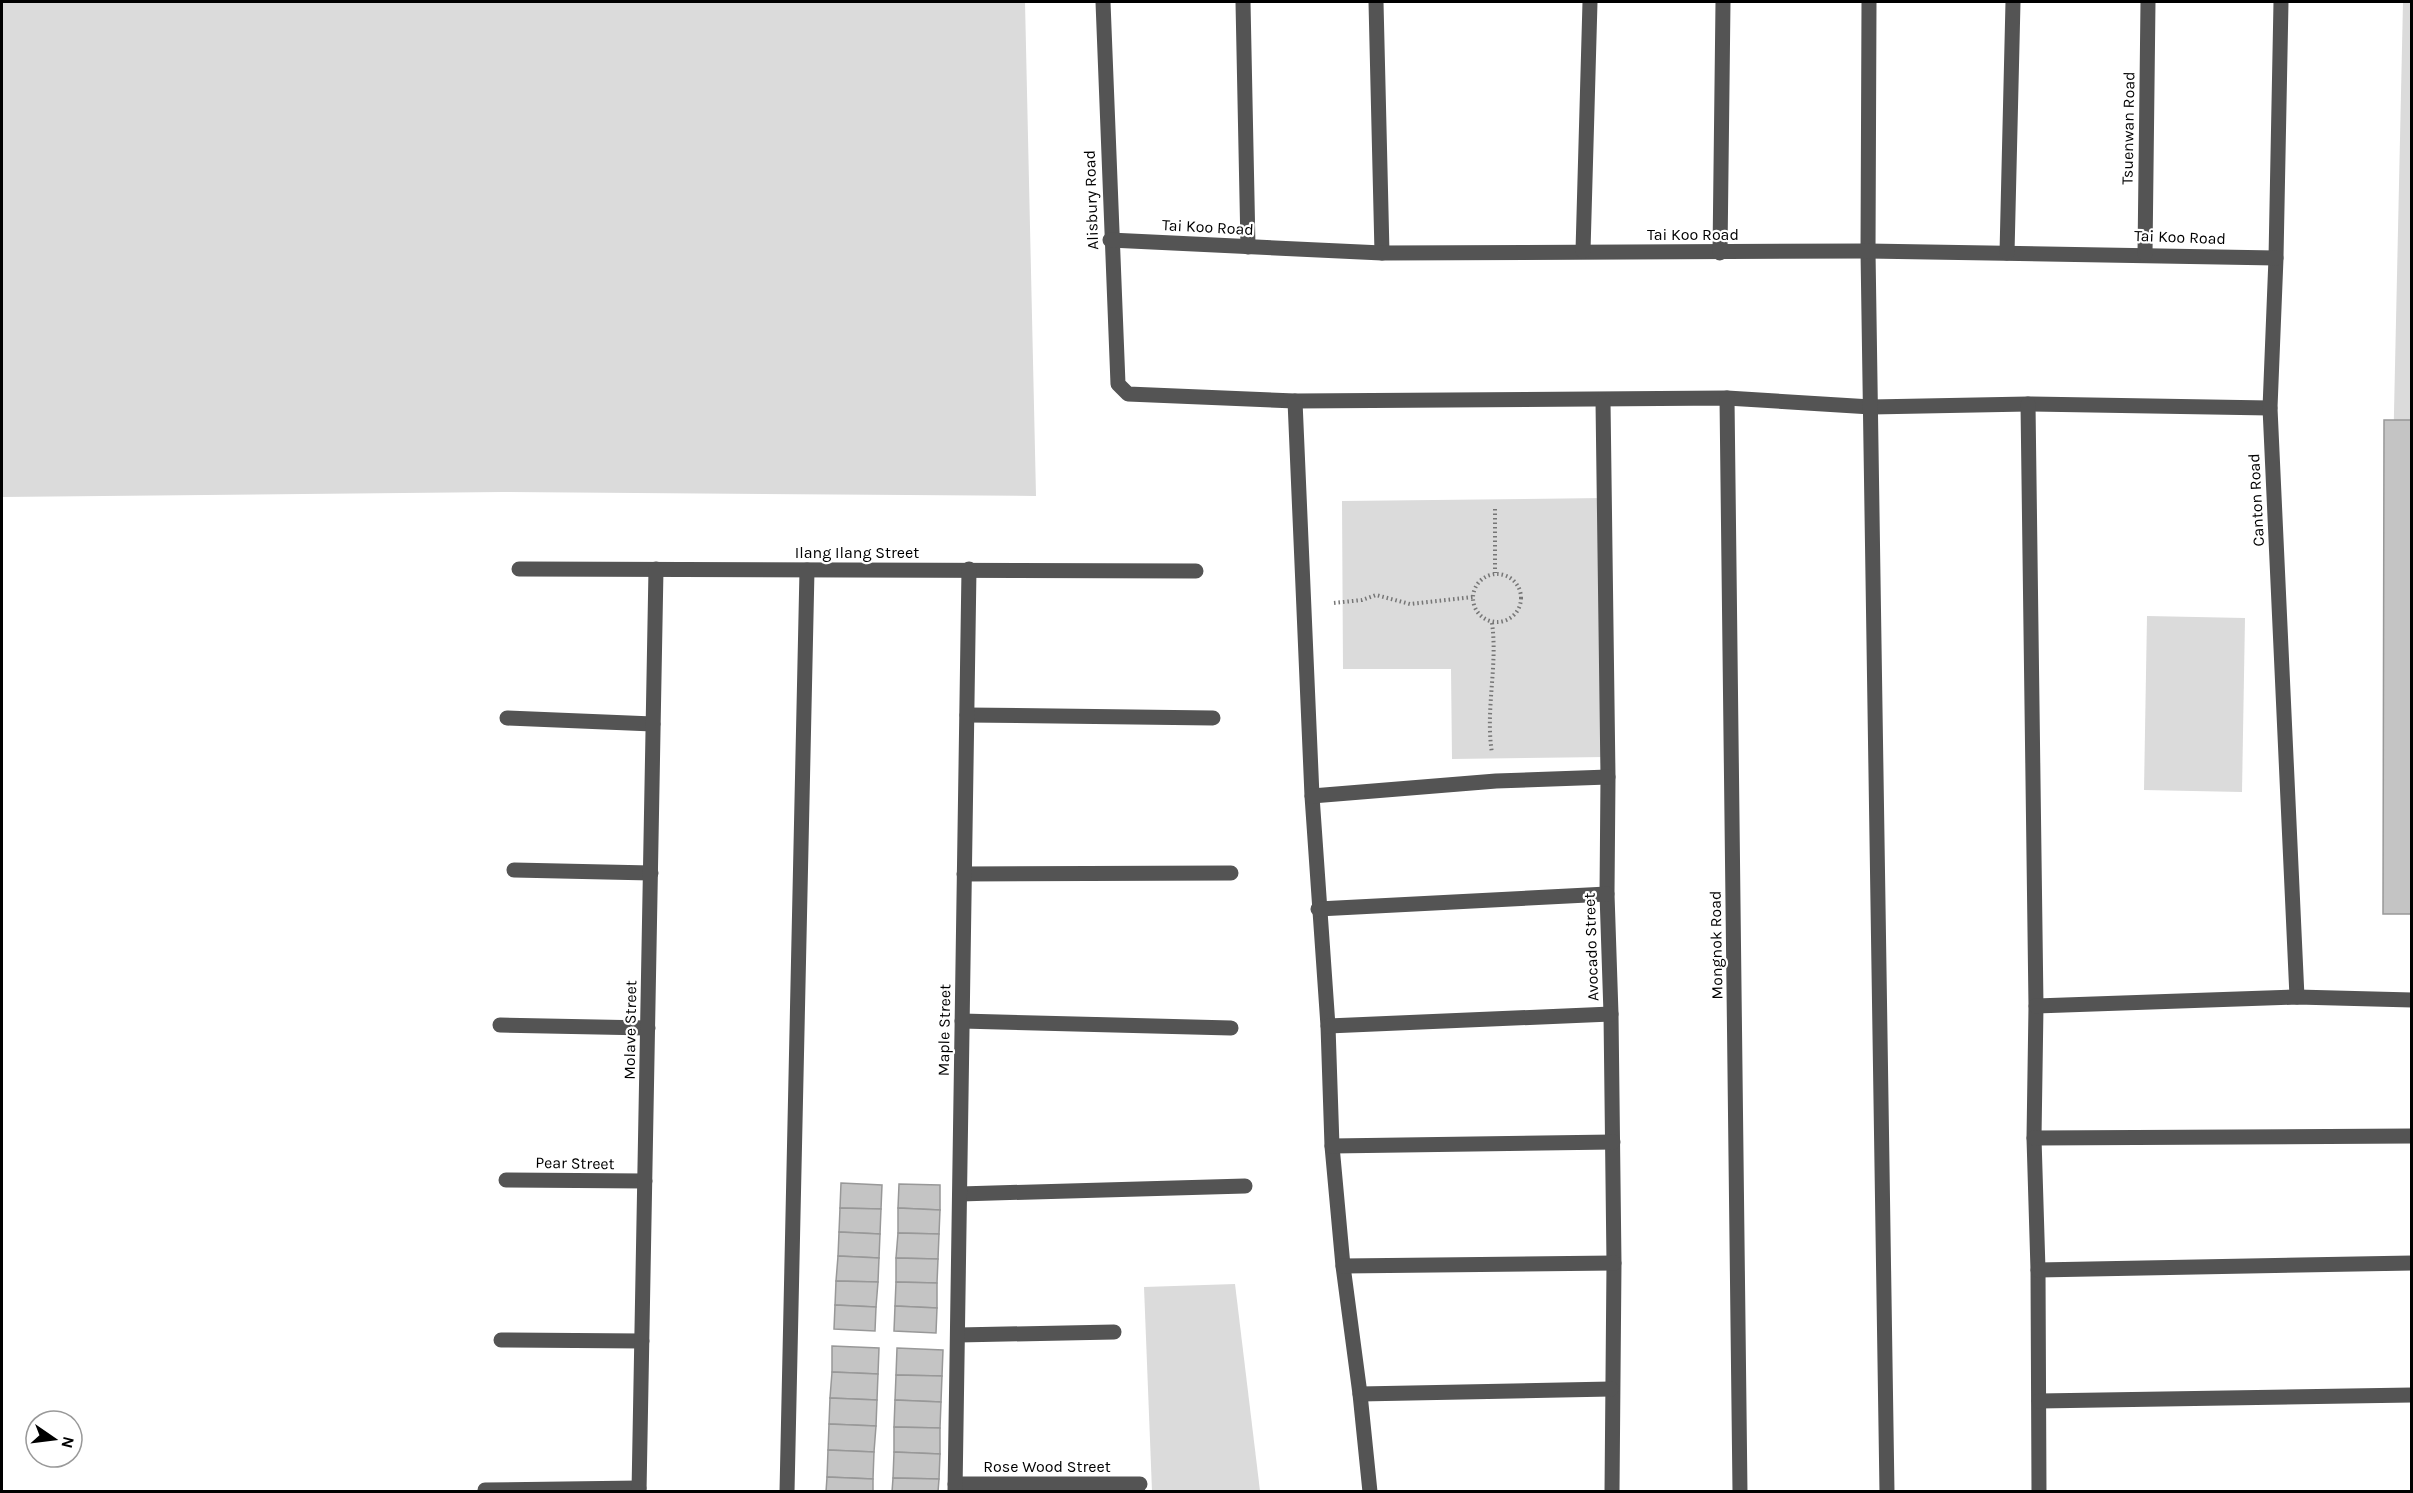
<svg xmlns="http://www.w3.org/2000/svg" width="2413" height="1493" font-family="Karla,sans-serif">
<style>
.green{fill:#dbdbdb}
.building{fill:#c4c4c4;stroke:#989898;stroke-width:1.5}
.lines{fill:none;stroke-linecap:round;stroke-linejoin:round}
.path{stroke:#767676;stroke-width:4;stroke-dasharray:1.5 3;stroke-linecap:butt}
.minor{stroke:#545454;stroke-width:15}
.labels{text-anchor:middle;dominant-baseline:central;stroke-width:4.5;stroke-linejoin:round;paint-order:stroke}
.street-label{font-size:16px;fill:#000;stroke:#fff}
</style>
<rect width="100%" height="100%" fill="#fff"/>
<g class="green">
<path d="M 2,2 L 1025,2 L 1036,496 L 502,492 L 2,497 Z"/>
<path d="M 2403,2 L 2411,2 L 2412,914 L 2383,914 Z"/>
<path d="M 1604,498 L 1606,757 L 1452,759 L 1451,669 L 1343,669 L 1342,501 Z"/>
<path d="M 2147,616 L 2245,618 L 2242,792 L 2144,790 Z"/>
<path d="M 1235,1284 L 1260,1491 L 1152,1491 L 1144,1287 Z"/>
</g>
<g class="building">
<path d="M 2384,420 L 2412,420 L 2412,914 L 2383,914 Z"/>
<path d="M 841,1183 L 882,1185 L 881,1209 L 840,1208 Z"/>
<path d="M 899,1184 L 940,1185 L 940,1210 L 898,1208 Z"/>
<path d="M 840,1208 L 881,1209 L 880,1234 L 839,1232 Z"/>
<path d="M 898,1208 L 940,1210 L 939,1234 L 898,1233 Z"/>
<path d="M 839,1232 L 880,1234 L 879,1258 L 838,1256 Z"/>
<path d="M 898,1233 L 939,1234 L 938,1259 L 896,1258 Z"/>
<path d="M 838,1256 L 879,1258 L 878,1282 L 836,1281 Z"/>
<path d="M 896,1258 L 938,1259 L 937,1283 L 896,1282 Z"/>
<path d="M 836,1281 L 878,1282 L 876,1307 L 835,1305 Z"/>
<path d="M 896,1282 L 937,1283 L 937,1308 L 895,1306 Z"/>
<path d="M 835,1305 L 876,1307 L 875,1331 L 834,1329 Z"/>
<path d="M 895,1306 L 937,1308 L 936,1333 L 894,1331 Z"/>
<path d="M 832,1346 L 879,1348 L 878,1374 L 832,1372 Z"/>
<path d="M 897,1348 L 943,1350 L 942,1376 L 896,1375 Z"/>
<path d="M 832,1372 L 878,1374 L 877,1400 L 830,1398 Z"/>
<path d="M 896,1375 L 942,1376 L 941,1402 L 895,1400 Z"/>
<path d="M 830,1398 L 877,1400 L 876,1426 L 829,1424 Z"/>
<path d="M 895,1400 L 941,1402 L 940,1428 L 894,1427 Z"/>
<path d="M 829,1424 L 876,1426 L 874,1452 L 828,1450 Z"/>
<path d="M 894,1427 L 940,1428 L 940,1454 L 894,1452 Z"/>
<path d="M 828,1450 L 874,1452 L 873,1479 L 827,1477 Z"/>
<path d="M 894,1452 L 940,1454 L 939,1479 L 893,1478 Z"/>
<path d="M 827,1477 L 873,1479 L 873,1492 L 826,1492 Z"/>
<path d="M 893,1478 L 939,1479 L 938,1492 L 892,1492 Z"/>
</g>
<g class="lines">
<g class="path">
<path d="M 1495,509 L 1495,573"/>
<circle cx="1497" cy="598" r="24"/>
<path d="M 1334,603 L 1362,600 L 1376,595 L 1410,604 L 1473,597"/>
<path d="M 1492,623 C 1498,666 1485,710 1492,753"/>
</g>
<g class="minor">
<path d="M 1103,2 L 1118,384 L 1128,394 L 1295,401 L 1727,398 L 1871,407 L 2028,404 L 2270,408"/>
<path d="M 1243,2 L 1248,247"/>
<path d="M 1376,2 L 1382,253"/>
<path d="M 1869,2 L 1868,251 L 1887,1492"/>
<path d="M 2281,2 L 2276,258 L 2270,408 L 2297,997"/>
<path d="M 1110,240 L 1382,253 L 1868,251 L 2276,258"/>
<path d="M 1583,251 L 1590,2"/>
<path d="M 1720,253 L 1723,2"/>
<path d="M 2007,253 L 2013,2"/>
<path d="M 2145,254 L 2148,2"/>
<path d="M 1727,398 L 1740,1492"/>
<path d="M 1295,401 L 1312,796 L 1328,1026 L 1332,1146 L 1343,1266 L 1360,1394 L 1370,1492"/>
<path d="M 1603,401 L 1608,777 L 1607,894 L 1611,1014 L 1614,1263 L 1612,1492"/>
<path d="M 2028,404 L 2036,1006 L 2034,1138 L 2038,1270 L 2039,1492"/>
<path d="M 519,569 L 1196,571"/>
<path d="M 967,715 L 1213,718"/>
<path d="M 507,718 L 653,724"/>
<path d="M 1312,796 L 1496,781 L 1608,777"/>
<path d="M 514,870 L 651,873"/>
<path d="M 964,874 L 1231,873"/>
<path d="M 1318,909 L 1607,894"/>
<path d="M 2036,1006 L 2297,997 L 2412,1000"/>
<path d="M 962,1021 L 1231,1028"/>
<path d="M 500,1025 L 648,1028"/>
<path d="M 1328,1026 L 1611,1014"/>
<path d="M 2034,1138 L 2412,1136"/>
<path d="M 1332,1146 L 1613,1142"/>
<path d="M 506,1180 L 645,1181"/>
<path d="M 960,1194 L 1245,1186"/>
<path d="M 1343,1266 L 1614,1263"/>
<path d="M 2038,1270 L 2412,1263"/>
<path d="M 958,1335 L 1114,1332"/>
<path d="M 501,1340 L 642,1341"/>
<path d="M 1360,1394 L 1611,1389"/>
<path d="M 2039,1401 L 2412,1395"/>
<path d="M 955,1484 L 1140,1484"/>
<path d="M 485,1490 L 639,1488"/>
<path d="M 639,1492 L 656,569"/>
<path d="M 787,1492 L 807,570"/>
<path d="M 955,1492 L 969,569"/>
</g>
</g>
<g class="labels">
<g class="street-label">
<text transform="translate(2128 128) rotate(-89)">Tsuenwan Road</text>
<text transform="translate(1091 200) rotate(-92)">Alisbury Road</text>
<text transform="translate(1208 227) rotate(3)">Tai Koo Road</text>
<text x="1693" y="234">Tai Koo Road</text>
<text transform="translate(2180 237) rotate(2)">Tai Koo Road</text>
<text transform="translate(2256 500) rotate(-93)">Canton Road</text>
<text x="857" y="552">Ilang Ilang Street</text>
<text transform="translate(1716 945) rotate(-91)">Mongnok Road</text>
<text transform="translate(1591 947) rotate(-92)">Avocado Street</text>
<text transform="translate(630 1030) rotate(-89)">Molave Street</text>
<text transform="translate(944 1030) rotate(-89)">Maple Street</text>
<text transform="translate(575 1163) rotate(1)">Pear Street</text>
<text x="1047" y="1466">Rose Wood Street</text>
</g>
</g>
<rect width="2413" height="1493" fill="none" stroke="#000000" stroke-width="6"/>
<g transform="translate(54 1439) rotate(104)"><circle r="28" fill="#ffffff" stroke="#999999" stroke-width="1.5"/>
<path d="M0-4.5L10 22L0 15L-10 22Z" fill="#000000"/>
<text y="-9" font-size="16" font-weight="bold" text-anchor="middle" fill="#000000">N</text>
</g>
</svg>
